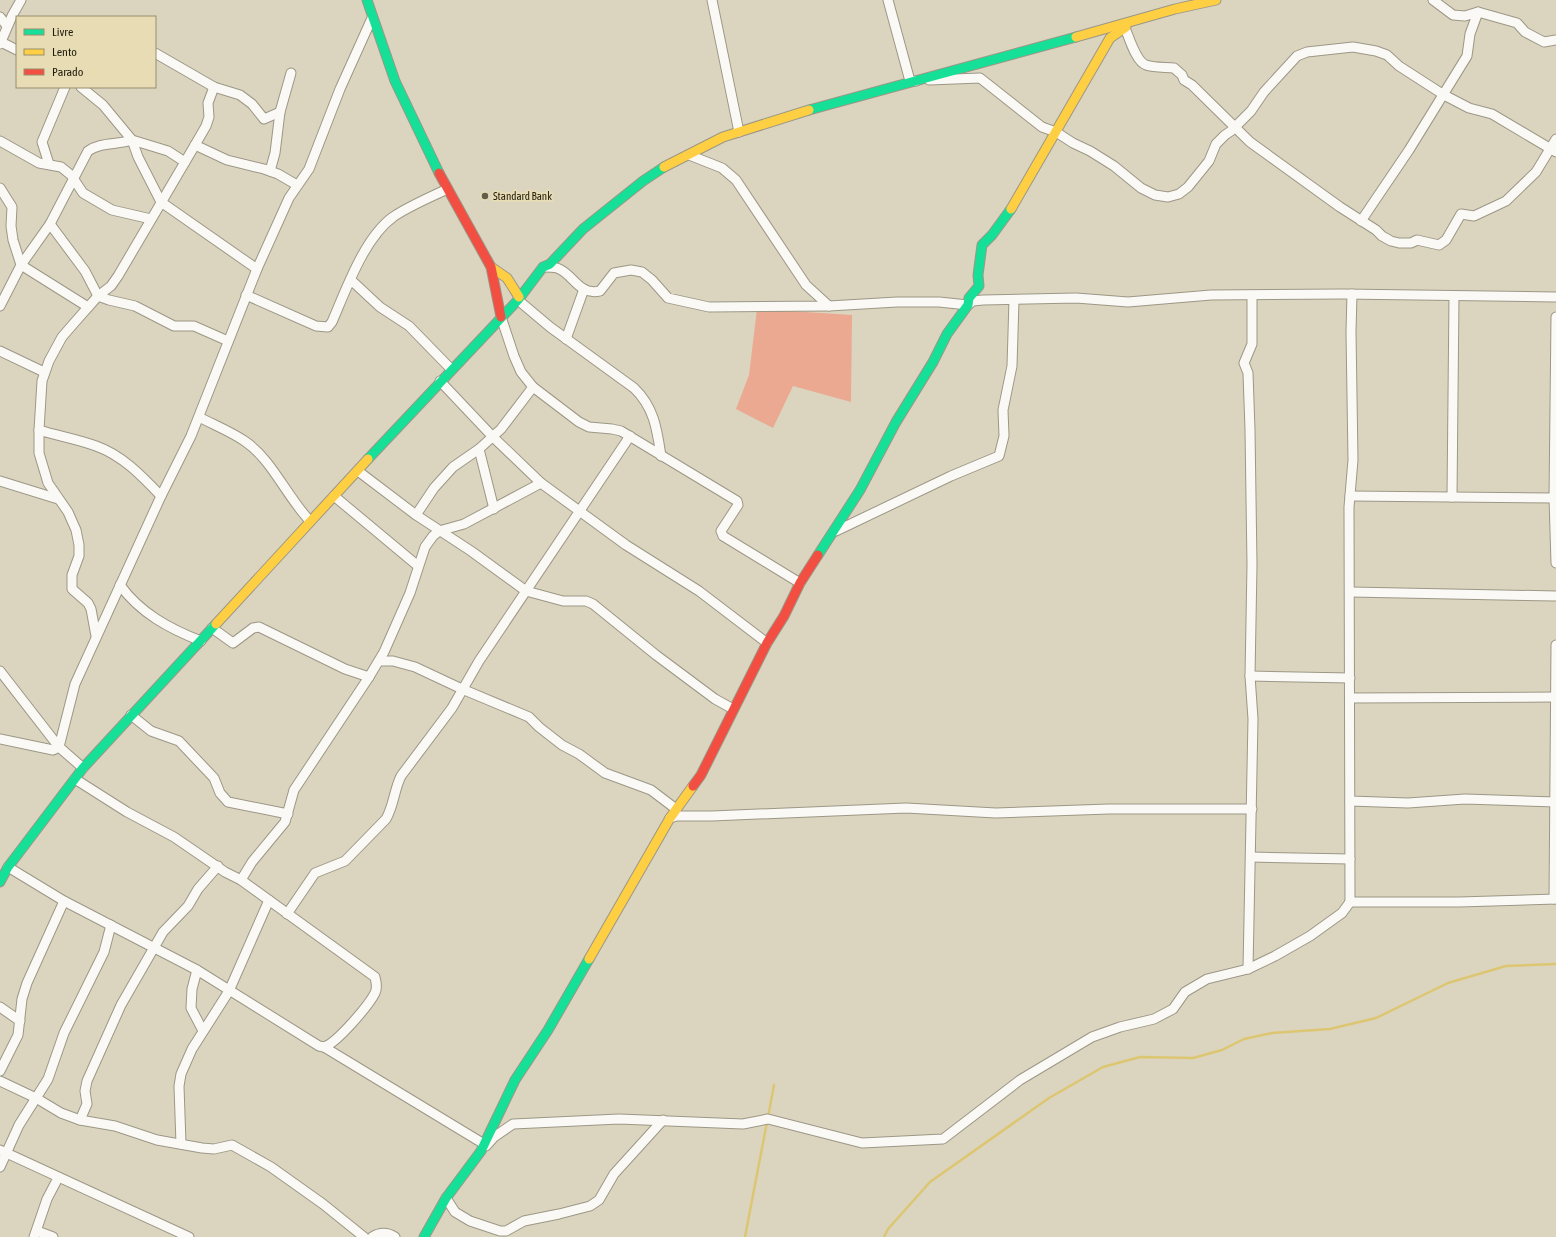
<svg xmlns="http://www.w3.org/2000/svg" width="1556" height="1237" font-family="'Asap Condensed',sans-serif">
<style>
.green{fill:#eaa990}
.lines{fill:none;stroke-linecap:round;stroke-linejoin:round}
.stream{stroke:#ddc671;stroke-width:2.5}
.street-casing{stroke:#9c9786;stroke-width:11}
.fast-casing{stroke:#9c9786;stroke-width:11}
.slow-casing{stroke:#9c9786;stroke-width:11}
.jam-casing{stroke:#9c9786;stroke-width:11}
.street{stroke:#faf9f5;stroke-width:9}
.fast{stroke:#16e098;stroke-width:9}
.slow{stroke:#ffcf43;stroke-width:9}
.jam{stroke:#f24e42;stroke-width:9}
.poi-dot{fill:#625d4b;stroke:#e7dcb3;stroke-width:1.5}
.labels{text-anchor:middle;dominant-baseline:central;stroke-width:3.5;stroke-linejoin:round;paint-order:stroke}
.poi-label{font-size:11px;fill:#211c0d;stroke:#e7dcb3;text-anchor:start}
</style>
<rect width="100%" height="100%" fill="#dbd5bf"/>
<path class="green" d="M 757,309 L 852,315 L 851,402 L 793,386 L 773,428 L 736,409 L 749,375 Z"/>
<g class="lines">
<g class="stream">
<path d="M 768,1117 L 774,1085"/>
<path d="M 745,1237 L 767,1122"/>
<path d="M 884,1237 L 888,1229 L 930,1182 L 1049,1098 L 1103,1067 L 1140,1057 L 1193,1058 L 1222,1050 L 1244,1039 L 1272,1033 L 1330,1029 L 1376,1018 L 1448,983 L 1506,966 L 1556,964"/>
</g>
<defs>
<g id="street">
<path d="M 712,0 L 739,132"/>
<path d="M 888,0 L 910,81 L 916,81"/>
<path d="M 1433,0 L 1453,15 L 1465,16 L 1478,12 L 1517,23 L 1525,32 L 1544,42 L 1556,40"/>
<path d="M 0,17 L 7,26"/>
<path d="M 1125,28 C 1129,37 1136,62 1146,65 C 1155,68 1166,67 1174,68 L 1182,75 L 1184,80 L 1192,85 L 1250,142 L 1340,207 L 1376,230 L 1382,236 L 1391,241 L 1399,243 L 1411,243 L 1417,240 L 1439,245 L 1446,240 L 1461,214 L 1474,216 L 1506,201 L 1536,172 L 1556,139"/>
<path d="M 1,42 L 17,50"/>
<path d="M 0,44 L 12,16 L 21,0"/>
<path d="M 155,53 L 214,87 L 240,95 L 252,104 L 264,119 L 280,112"/>
<path d="M 929,80 L 980,78 L 1042,127 L 1056,132 L 1073,143 L 1090,151 L 1114,166 L 1141,188 L 1155,195 L 1168,197 L 1179,194 L 1188,187 L 1209,161 L 1216,144 L 1225,135 L 1231,131 L 1251,111 L 1264,92 L 1297,56 L 1307,52 L 1353,47 L 1376,51 L 1387,55 L 1399,66 L 1444,95 L 1469,108 L 1492,114 L 1556,152"/>
<path d="M 81,87 L 103,105 L 132,140 L 168,151 L 185,162"/>
<path d="M 0,141 L 39,163 L 61,167 L 71,175 L 83,193 L 112,210 L 151,219"/>
<path d="M 195,145 L 227,160 L 264,169 L 278,174 L 297,185"/>
<path d="M 689,155 L 722,168 L 736,180 L 806,285 L 829,306"/>
<path d="M 49,164 L 42,142 L 65,87"/>
<path d="M 270,171 L 275,153 L 280,112 L 291,73"/>
<path d="M 0,188 L 12,207 L 11,226 L 13,240 L 21,265 L 88,307"/>
<path d="M 1361,221 L 1409,150 L 1467,56 L 1470,34 L 1478,12"/>
<path d="M 50,224 L 85,271 L 98,296 L 109,300 L 135,306 L 174,326 L 194,326 L 228,341"/>
<path d="M 544,267 C 548,267 553,267 557,268 C 573,273 578,296 600,291 L 614,273 L 631,270 L 642,272 L 652,280 L 668,298 L 709,307 L 829,306 L 897,302 L 939,302 L 968,305 L 973,301 L 983,300 L 1076,298 L 1128,302 L 1211,295 L 1343,294 L 1556,297"/>
<path d="M 351,280 L 380,307 L 409,326 L 451,369"/>
<path d="M 1352,294 L 1351,332 L 1353,460 L 1349,507 L 1350,902 L 1459,902 L 1556,899"/>
<path d="M 246,295 L 316,326 L 328,327 L 332,322 C 346,290 364,238 393,217 C 409,206 429,198 447,189"/>
<path d="M 518,300 L 550,327 L 634,388 C 654,407 657,429 661,456"/>
<path d="M 0,306 L 21,265 L 50,224 L 88,151 C 100,142 117,145 132,140 L 138,157 L 161,202 L 257,269"/>
<path d="M 501,317 L 514,356 L 521,372 L 533,387 L 579,422 L 589,427 L 612,429 L 621,431 L 737,501 L 738,505 L 721,531 L 723,536 L 800,583"/>
<path d="M 1556,317 L 1554,498 L 1556,563"/>
<path d="M 566,339 L 584,289"/>
<path d="M 0,351 L 44,372"/>
<path d="M 440,381 L 492,436 L 541,483 L 626,545 L 699,591 L 767,643"/>
<path d="M 199,417 C 214,425 232,432 246,442 C 272,460 287,497 310,521"/>
<path d="M 39,430 C 58,436 77,439 96,446 C 122,455 142,476 161,496"/>
<path d="M 479,449 L 494,509"/>
<path d="M 358,471 L 416,515 L 471,551 L 526,591 L 563,601 L 586,601 L 593,604 L 656,655 L 715,699 L 733,709"/>
<path d="M 0,481 L 58,499"/>
<path d="M 334,496 L 418,566"/>
<path d="M 1350,496 L 1556,498"/>
<path d="M 1452,497 L 1454,296"/>
<path d="M 416,515 L 434,488 L 453,467 L 479,449 L 501,429 L 533,387"/>
<path d="M 836,531 L 951,476 L 999,456 L 1004,436 L 1003,410 L 1012,366 L 1014,300"/>
<path d="M 120,585 C 140,613 170,629 201,641"/>
<path d="M 1351,592 L 1556,596"/>
<path d="M 212,628 L 233,643 L 253,628 L 259,627 L 345,669 L 369,677"/>
<path d="M 96,636 L 91,609 L 88,603 L 72,589 L 72,575 L 79,556 L 79,545 L 76,530 L 68,512 L 48,483 L 39,453 L 39,430 L 42,381 L 49,361 L 62,337 L 75,322 L 98,296 L 111,286 L 118,276 L 195,145 L 206,126 L 209,117 L 208,103 L 214,87"/>
<path d="M 379,661 L 393,661 L 415,667 L 462,689 L 529,717 L 539,727 L 562,745 L 579,754 L 605,773 L 651,790 L 676,809"/>
<path d="M 0,671 L 59,747 L 83,768"/>
<path d="M 1250,676 L 1350,678"/>
<path d="M 1350,698 L 1556,697"/>
<path d="M 131,715 L 151,731 L 179,741 L 214,778 L 220,793 L 228,802 L 288,814"/>
<path d="M 0,739 L 53,750 L 59,747 L 75,684 L 161,496 L 191,436 L 257,269 L 289,198 L 309,169 L 340,89 L 372,18"/>
<path d="M 1350,801 L 1408,803 L 1465,799 L 1556,802"/>
<path d="M 670,818 L 677,816 L 712,816 L 906,808 L 996,813 L 1109,809 L 1252,809"/>
<path d="M 1251,857 L 1350,859"/>
<path d="M 8,867 L 64,901 L 197,970 L 319,1046 L 324,1047 C 337,1043 369,1005 375,993 C 378,987 376,983 375,977 L 241,880 L 225,872 L 174,837 L 127,812 L 75,779"/>
<path d="M 241,880 L 252,862 L 285,822 L 294,790 L 369,677 L 384,652 L 410,593 L 425,547 L 433,536 L 439,531 L 464,524 L 541,483"/>
<path d="M 1554,899 L 1556,645"/>
<path d="M 287,914 L 315,873 L 345,861 L 386,819 C 394,805 394,790 401,776 L 452,708 L 479,661 L 630,436"/>
<path d="M 1248,969 L 1253,719 L 1250,676 L 1252,565 L 1250,430 L 1248,373 L 1244,363 L 1252,344 L 1252,296"/>
<path d="M 197,970 L 192,989 L 191,1008 L 203,1031"/>
<path d="M 0,1007 L 20,1021"/>
<path d="M 324,1047 L 484,1144"/>
<path d="M 0,1071 L 18,1035 L 22,999 L 27,983 L 64,901"/>
<path d="M 0,1081 L 36,1098 L 61,1113 L 80,1120 L 115,1126 L 157,1140 L 202,1148 L 214,1149 L 232,1145 L 271,1167 L 323,1204 L 364,1237"/>
<path d="M 80,1120 L 87,1104 L 85,1091 L 87,1081 L 121,1005 L 163,932 L 188,906 L 198,889 L 218,866"/>
<path d="M 181,1144 L 179,1086 L 181,1074 L 192,1049 L 229,991 L 269,900"/>
<path d="M 486,1146 L 494,1137 L 513,1124 L 619,1119 L 743,1124 L 768,1119 L 862,1143 L 943,1139 L 1020,1080 L 1092,1037 L 1120,1027 L 1154,1019 L 1173,1009 L 1185,992 L 1207,979 L 1248,969 L 1275,956 L 1310,936 L 1342,913 L 1350,902"/>
<path d="M 0,1150 L 189,1237"/>
<path d="M 0,1167 L 19,1125 L 48,1079 L 64,1033 L 104,952 L 111,925"/>
<path d="M 446,1198 L 455,1212 L 470,1221 L 500,1231 L 506,1231 L 524,1221 L 559,1214 L 590,1206 L 599,1200 L 614,1174 L 663,1120"/>
<path d="M 37,1231 L 53,1237"/>
<path d="M 34,1237 L 47,1199 L 58,1178"/>
<path d="M 372,1237 C 380,1232 387,1232 395,1237"/>
</g>
<g id="fast">
<path d="M 367,0 L 395,81 L 439,173"/>
<path d="M 809,110 L 1076,37"/>
<path d="M 368,459 L 518,300 L 543,267 L 550,264 L 583,229 L 643,181 L 664,167"/>
<path d="M 818,555 L 860,490 L 896,422 L 933,362 L 947,334 L 968,305 L 969,298 L 979,286 L 978,275 L 982,245 L 992,235 L 1011,209"/>
<path d="M 0,882 L 8,867 L 83,768 L 216,624"/>
<path d="M 424,1237 L 446,1198 L 481,1151 L 515,1080 L 548,1030 L 589,959"/>
</g>
<g id="slow">
<path d="M 1076,37 L 1175,9 L 1216,0"/>
<path d="M 664,167 L 723,137 L 809,110"/>
<path d="M 1011,209 L 1110,38 L 1126,27"/>
<path d="M 491,267 L 507,278 L 519,297"/>
<path d="M 216,624 L 368,459"/>
<path d="M 589,959 L 670,818 L 693,786"/>
</g>
<g id="jam">
<path d="M 439,173 L 491,267 L 501,317"/>
<path d="M 693,786 L 701,775 L 767,643 L 784,616 L 800,583 L 818,555"/>
</g>
</defs>
<use href="#street" class="street-casing"/>
<use href="#fast" class="fast-casing"/>
<use href="#slow" class="slow-casing"/>
<use href="#jam" class="jam-casing"/>
<use href="#street" class="street"/>
<use href="#fast" class="fast"/>
<use href="#slow" class="slow"/>
<use href="#jam" class="jam"/>
</g>
<circle class="poi-dot" cx="485" cy="196" r="4"/>
<g class="labels">
<g class="poi-label">
<text x="493" y="196">Standard Bank</text>
</g>
</g>
<rect x="16" y="16" width="140" height="72" fill="#e7dcb3" stroke="#988f71"/>
<rect x="24" y="29" width="20" height="6" fill="#16e098" stroke="#988f71"/>
<text x="52" y="36" font-size="12" fill="#211c0d">Livre</text>
<rect x="24" y="49" width="20" height="6" fill="#ffcf43" stroke="#988f71"/>
<text x="52" y="56" font-size="12" fill="#211c0d">Lento</text>
<rect x="24" y="69" width="20" height="6" fill="#f24e42" stroke="#988f71"/>
<text x="52" y="76" font-size="12" fill="#211c0d">Parado</text>
</svg>
